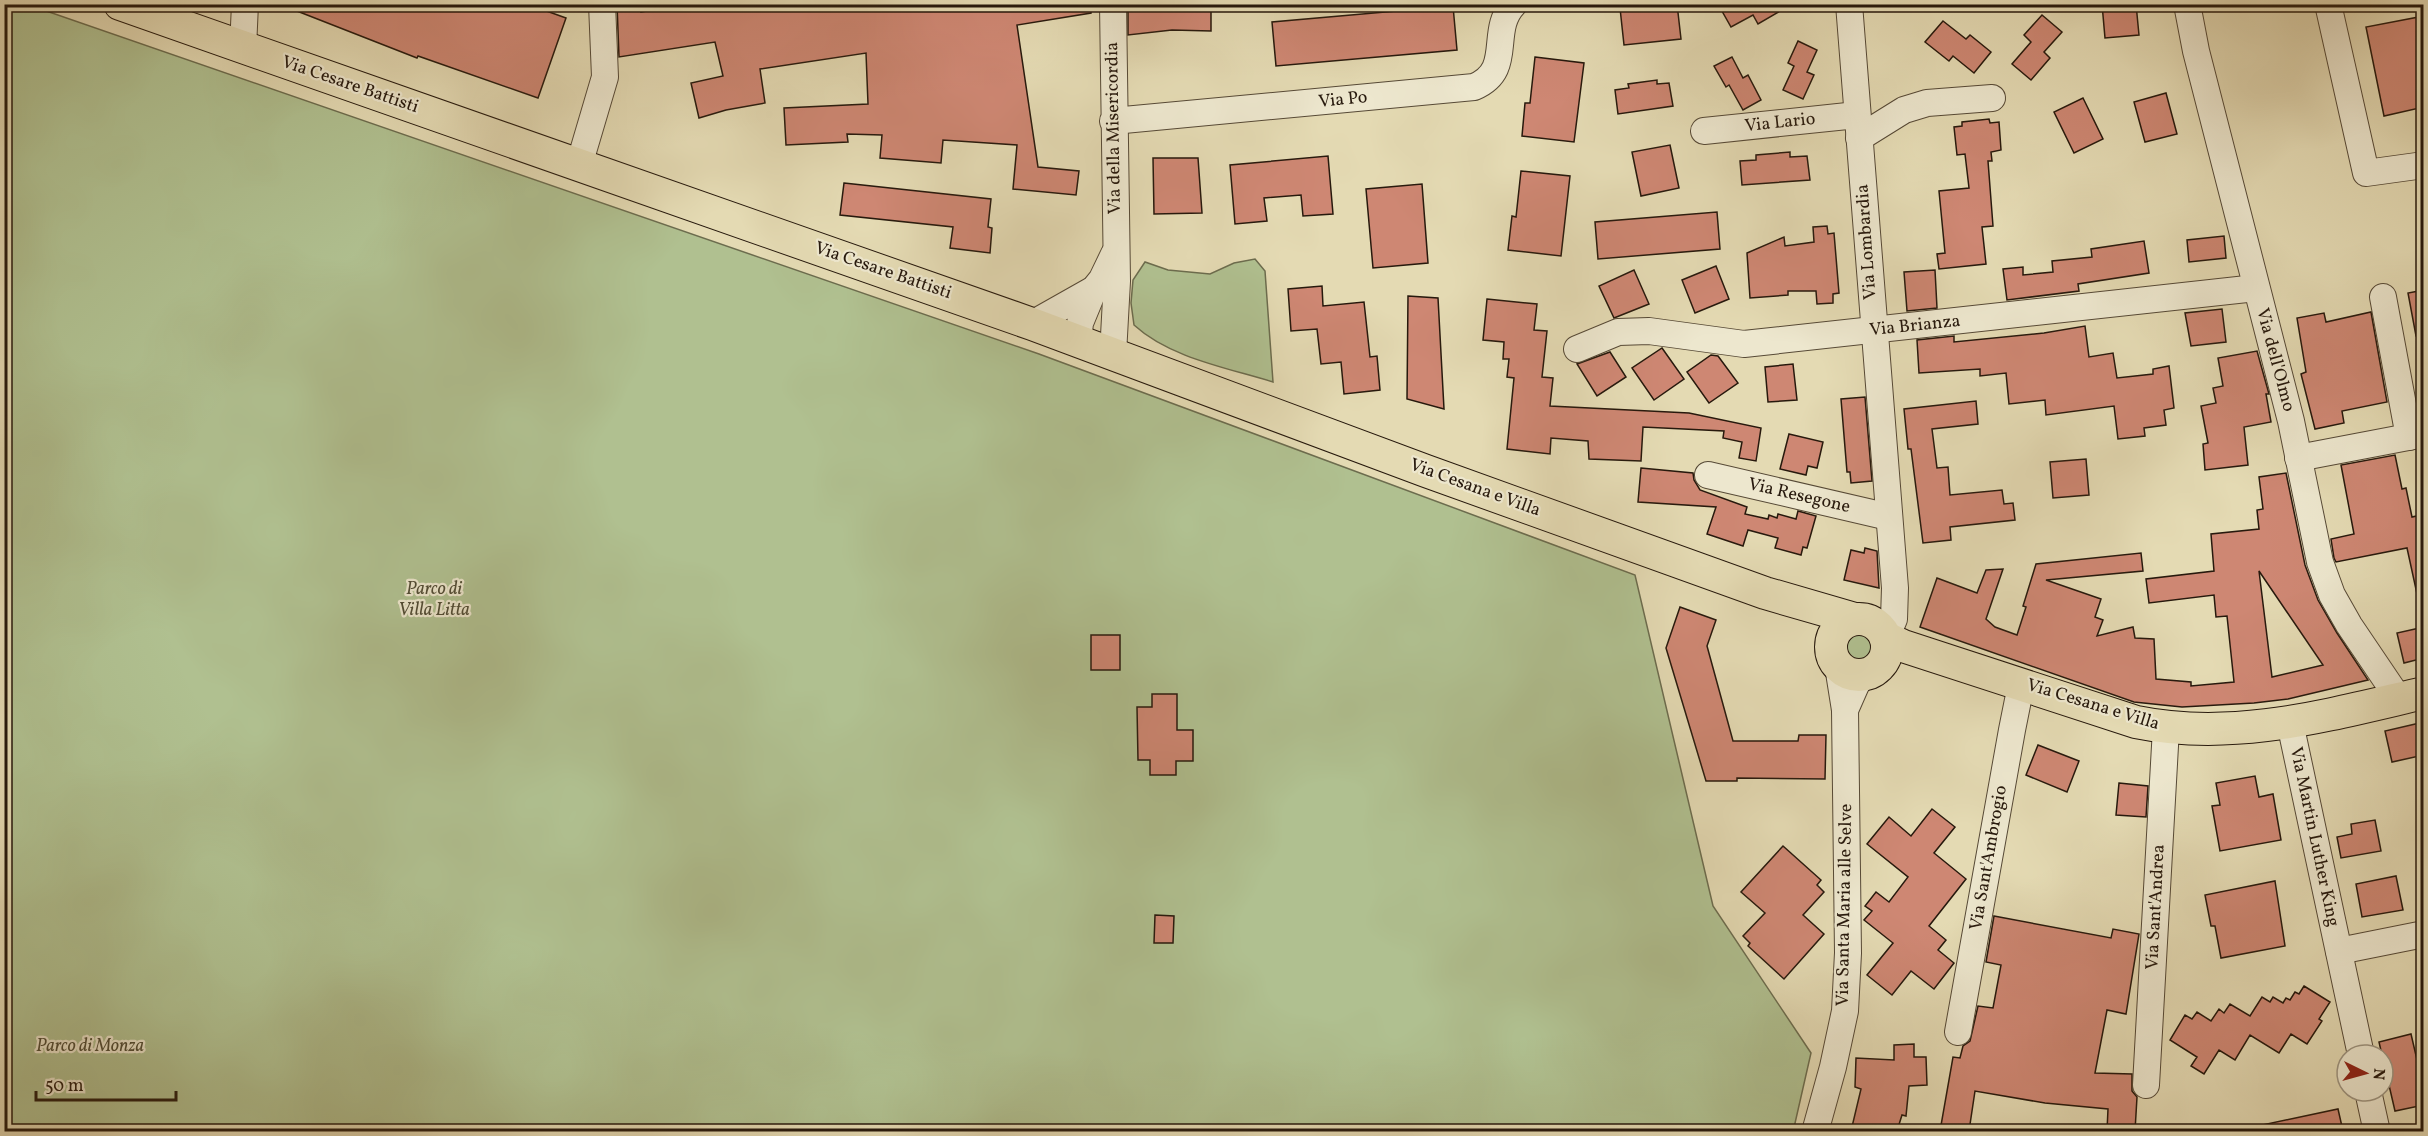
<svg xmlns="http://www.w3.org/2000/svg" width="2428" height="1136" font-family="Vollkorn,serif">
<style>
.green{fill:#b0c090;stroke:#6c6c4e;stroke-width:1.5}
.building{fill:#ce8773;stroke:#27190d;stroke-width:1.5;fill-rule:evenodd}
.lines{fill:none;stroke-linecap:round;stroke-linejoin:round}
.minor-casing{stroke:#564936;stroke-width:28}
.major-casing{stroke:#27190d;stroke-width:34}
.minor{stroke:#ede7ce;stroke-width:26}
.major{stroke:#e4dab3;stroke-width:32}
.labels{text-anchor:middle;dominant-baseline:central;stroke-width:4.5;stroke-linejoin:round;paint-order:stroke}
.street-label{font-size:18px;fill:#27190d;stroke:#ede7ce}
.park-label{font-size:18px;font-style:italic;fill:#504b34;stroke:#ede7ce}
</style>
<rect width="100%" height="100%" fill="#e4dab3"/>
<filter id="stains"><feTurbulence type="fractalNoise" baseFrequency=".00333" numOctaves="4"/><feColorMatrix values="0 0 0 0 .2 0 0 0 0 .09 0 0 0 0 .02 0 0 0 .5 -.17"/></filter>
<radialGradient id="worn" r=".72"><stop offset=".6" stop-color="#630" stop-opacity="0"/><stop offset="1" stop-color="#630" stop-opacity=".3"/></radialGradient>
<g class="green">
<path d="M 5,4 L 29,5 L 1039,354 L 1635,575 L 1713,906 L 1811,1053 L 1793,1132 L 5,1132 Z"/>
<path d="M 1255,259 L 1265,271 L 1273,382 C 1228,368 1170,358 1134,325 L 1131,303 L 1133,280 L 1145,262 L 1168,270 L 1210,274 L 1234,263 Z"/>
<circle cx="1861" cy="648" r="15"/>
</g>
<g class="building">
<path d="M 279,4 L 527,4 L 566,18 L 538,98 L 418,56 L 417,58 Z"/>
<path d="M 617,4 L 641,4 L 641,12 L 683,4 L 1091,4 L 1091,13 L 1017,25 L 1038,167 L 1079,171 L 1076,195 L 1013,189 L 1017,145 L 943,140 L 941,163 L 880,158 L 882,135 L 847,134 L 848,142 L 786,145 L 784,108 L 868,104 L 866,53 L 760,69 L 765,103 L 726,110 L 699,118 L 691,83 L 723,76 L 715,42 L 619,57 Z"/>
<path d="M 1184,4 L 1211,4 L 1211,31 L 1172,30 L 1128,35 L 1128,11 Z"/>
<path d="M 1651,4 L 1677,4 L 1681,39 L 1624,45 L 1620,8 Z"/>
<path d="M 1718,4 L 1792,4 L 1758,24 L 1753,15 L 1731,27 Z"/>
<path d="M 2102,4 L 2136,4 L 2139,35 L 2105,38 Z"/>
<path d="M 1453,6 L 1457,50 L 1276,66 L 1272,22 Z"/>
<path d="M 2042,15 L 2062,32 L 2044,52 L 2050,58 L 2031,80 L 2012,64 L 2031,42 L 2024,35 Z"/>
<path d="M 2424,16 L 2424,107 L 2384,116 L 2366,27 Z"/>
<path d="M 1943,21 L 1966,39 L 1970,35 L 1991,52 L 1974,73 L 1953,56 L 1949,61 L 1925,42 Z"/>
<path d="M 1798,41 L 1817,50 L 1807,72 L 1814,75 L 1803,99 L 1783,90 L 1794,66 L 1788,63 Z"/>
<path d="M 1535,57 L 1584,63 L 1574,142 L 1522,136 L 1525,103 L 1530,103 Z"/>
<path d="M 1732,57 L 1743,78 L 1748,75 L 1761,100 L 1743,110 L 1729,85 L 1726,87 L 1714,66 Z"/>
<path d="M 1657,80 L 1657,84 L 1669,83 L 1673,106 L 1618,114 L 1615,90 L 1629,88 L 1628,84 Z"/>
<path d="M 2166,93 L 2177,134 L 2145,142 L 2134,102 Z"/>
<path d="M 2083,98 L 2103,139 L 2074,153 L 2054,112 Z"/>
<path d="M 1989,119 L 1990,123 L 1999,122 L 2001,150 L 1991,152 L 1992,161 L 1988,161 L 1993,226 L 1982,227 L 1986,264 L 1939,269 L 1937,254 L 1945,253 L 1939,191 L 1969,188 L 1965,154 L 1957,155 L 1954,127 L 1962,126 L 1962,122 Z"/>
<path d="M 1670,145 L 1679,188 L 1641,196 L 1632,152 Z"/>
<path d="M 1790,152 L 1790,157 L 1807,156 L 1810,180 L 1742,185 L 1740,161 L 1756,160 L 1756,155 Z"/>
<path d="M 1328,156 L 1333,214 L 1303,216 L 1301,195 L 1264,198 L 1267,221 L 1235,224 L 1230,165 Z"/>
<path d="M 1153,158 L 1198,158 L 1202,213 L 1154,214 Z"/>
<path d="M 1521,171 L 1570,176 L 1561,256 L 1508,250 L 1512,216 L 1516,217 Z"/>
<path d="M 844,183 L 991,199 L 988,227 L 992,228 L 990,253 L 950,248 L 953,227 L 840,215 Z"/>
<path d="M 1422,184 L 1428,263 L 1373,268 L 1366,189 Z"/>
<path d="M 1717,212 L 1720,249 L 1598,259 L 1595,222 Z"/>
<path d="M 1827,226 L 1828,234 L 1834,233 L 1839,293 L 1833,294 L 1833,303 L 1817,304 L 1816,291 L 1788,291 L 1788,295 L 1750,298 L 1747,253 L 1784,237 L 1785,246 L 1814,242 L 1813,227 Z"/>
<path d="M 2224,236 L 2226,258 L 2189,262 L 2187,240 Z"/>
<path d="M 2144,241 L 2149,273 L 2078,284 L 2079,291 L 2007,300 L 2003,269 L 2023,267 L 2023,275 L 2053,272 L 2052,261 L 2092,257 L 2091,249 Z"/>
<path d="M 1716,266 L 1729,299 L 1695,313 L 1682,280 Z"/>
<path d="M 1634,270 L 1649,304 L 1614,318 L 1599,286 Z"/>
<path d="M 1935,270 L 1937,308 L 1907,311 L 1904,272 Z"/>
<path d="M 1322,286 L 1323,306 L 1364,302 L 1370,357 L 1377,356 L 1380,390 L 1344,394 L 1341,362 L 1321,364 L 1317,329 L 1291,331 L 1288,289 Z"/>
<path d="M 2424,290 L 2424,335 L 2416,336 L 2408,293 Z"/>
<path d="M 1408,296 L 1438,298 L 1444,409 L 1407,399 Z"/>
<path d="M 1487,299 L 1537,304 L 1534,330 L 1547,331 L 1542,377 L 1553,378 L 1550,406 L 1689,413 L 1761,428 L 1756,461 L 1739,458 L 1742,442 L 1723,438 L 1724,431 L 1643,427 L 1641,461 L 1589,459 L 1588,441 L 1551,438 L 1550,454 L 1507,449 L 1514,378 L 1507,377 L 1509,359 L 1503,359 L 1504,342 L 1483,340 Z"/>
<path d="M 2222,309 L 2226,342 L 2191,346 L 2185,313 Z"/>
<path d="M 2371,312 L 2387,402 L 2342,411 L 2344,423 L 2315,429 L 2301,374 L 2306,372 L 2297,318 L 2324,313 L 2326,322 Z"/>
<path d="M 2085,326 L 2089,357 L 2113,353 L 2117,378 L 2153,374 L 2153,369 L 2169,366 L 2174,408 L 2164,410 L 2166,425 L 2144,428 L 2145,436 L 2118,439 L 2114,406 L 2046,415 L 2045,400 L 2009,404 L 2006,373 L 1980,376 L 1980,369 L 1919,373 L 1917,340 L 1954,336 L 1954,342 L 2044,333 Z"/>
<path d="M 1662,348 L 1684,379 L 1654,400 L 1632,368 Z"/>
<path d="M 2257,351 L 2269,394 L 2266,394 L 2271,422 L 2244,427 L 2248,465 L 2205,470 L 2203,444 L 2208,443 L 2201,406 L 2216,403 L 2213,388 L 2223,386 L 2218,358 Z"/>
<path d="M 1610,352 L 1626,377 L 1597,396 L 1577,364 Z"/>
<path d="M 1711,355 L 1718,356 L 1738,383 L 1709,403 L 1687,372 Z"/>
<path d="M 1793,364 L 1797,400 L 1768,402 L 1765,367 Z"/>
<path d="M 1865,397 L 1872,481 L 1851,483 L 1850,472 L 1847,472 L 1841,399 Z"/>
<path d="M 1976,401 L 1978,424 L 1932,429 L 1937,468 L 1948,467 L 1950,495 L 2002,490 L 2004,504 L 2013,503 L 2015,520 L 1950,527 L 1951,540 L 1923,543 L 1911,449 L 1908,449 L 1904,409 Z"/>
<path d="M 1789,434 L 1823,442 L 1817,468 L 1808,466 L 1806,475 L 1780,469 Z"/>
<path d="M 2395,455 L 2402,489 L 2406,488 L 2412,517 L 2421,515 L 2424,528 L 2424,593 L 2417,594 L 2407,548 L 2336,562 L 2334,558 L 2331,539 L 2354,534 L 2341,465 Z"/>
<path d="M 2086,459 L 2089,495 L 2053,498 L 2050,462 Z"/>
<path d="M 1641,468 L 1693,473 L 1694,480 L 1700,490 L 1747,507 L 1745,514 L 1768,519 L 1769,515 L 1777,518 L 1778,514 L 1796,519 L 1798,511 L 1816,516 L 1807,548 L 1803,547 L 1801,555 L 1775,548 L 1778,538 L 1748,530 L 1743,546 L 1707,534 L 1716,507 L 1638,502 Z"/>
<path d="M 2286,473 L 2305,565 L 2318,600 L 2337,633 L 2368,680 L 2288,699 L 2254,703 L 2182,707 L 2134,702 L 1920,627 L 1937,578 L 1977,593 L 1986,570 L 2003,569 L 1986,619 L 1995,627 L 2017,635 L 2026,607 L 2023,606 L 2036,564 L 2141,553 L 2143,571 L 2046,580 L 2101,599 L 2095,617 L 2103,620 L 2097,636 L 2133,627 L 2135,638 L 2154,639 L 2156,679 L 2191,682 L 2191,686 L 2234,682 L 2227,616 L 2216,617 L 2214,595 L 2149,603 L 2146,579 L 2214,571 L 2211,534 L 2259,529 L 2257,510 L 2263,509 L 2259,477 ZM 2259,571 L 2323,665 L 2272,677 Z"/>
<path d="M 1865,548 L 1877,551 L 1879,588 L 1844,580 L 1851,550 L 1864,553 Z"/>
<path d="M 1680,607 L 1716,620 L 1707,646 L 1733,741 L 1798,741 L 1799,735 L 1826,735 L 1825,779 L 1737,778 L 1737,781 L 1706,781 L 1666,648 Z"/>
<path d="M 2424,627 L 2424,658 L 2404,663 L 2397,633 Z"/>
<rect x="1091" y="635" width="29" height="35"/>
<path d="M 1152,694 L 1177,694 L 1177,730 L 1193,730 L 1193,761 L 1176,761 L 1176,775 L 1150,775 L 1150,760 L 1138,760 L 1137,707 L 1152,707 Z"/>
<path d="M 2424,722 L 2424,755 L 2392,762 L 2385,731 Z"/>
<path d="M 2038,745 L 2079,761 L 2067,792 L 2026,775 Z"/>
<path d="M 2255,776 L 2259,797 L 2273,794 L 2281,840 L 2220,851 L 2212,806 L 2220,805 L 2216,783 Z"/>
<path d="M 2119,783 L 2148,786 L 2146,817 L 2116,815 Z"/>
<path d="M 1932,809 L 1955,827 L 1934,853 L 1966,879 L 1929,926 L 1946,940 L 1938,950 L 1954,963 L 1934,989 L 1911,971 L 1892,995 L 1867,975 L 1893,943 L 1864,920 L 1872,911 L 1865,906 L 1876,892 L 1889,902 L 1908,877 L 1867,844 L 1889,817 L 1911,836 Z"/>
<path d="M 2375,820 L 2381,851 L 2341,858 L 2337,837 L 2352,834 L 2351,824 Z"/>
<path d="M 1783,846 L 1821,880 L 1817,885 L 1824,892 L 1803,915 L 1824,934 L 1784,979 L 1748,946 L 1750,943 L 1743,936 L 1765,913 L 1741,892 Z"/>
<path d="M 2396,876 L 2403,910 L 2362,917 L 2356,884 Z"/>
<path d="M 2275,881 L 2285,946 L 2221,958 L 2215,926 L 2211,926 L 2205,895 Z"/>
<path d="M 1155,915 L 1174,916 L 1173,943 L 1154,943 Z"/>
<path d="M 1994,916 L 2111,938 L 2113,929 L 2139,934 L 2126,1014 L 2107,1010 L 2095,1073 L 2132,1074 L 2132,1091 L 2137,1097 L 2135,1131 L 2107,1131 L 2108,1109 L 2045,1103 L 1975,1091 L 1969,1131 L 1940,1131 L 1953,1057 L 1960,1058 L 1963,1046 L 1970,1041 L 1978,1006 L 1993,1008 L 2001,965 L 1986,962 Z"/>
<path d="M 2304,986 L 2330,1002 L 2319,1019 L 2322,1021 L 2307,1044 L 2291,1034 L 2279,1053 L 2250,1035 L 2235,1060 L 2219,1050 L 2204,1074 L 2191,1066 L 2197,1057 L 2170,1040 L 2185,1015 L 2192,1019 L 2197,1012 L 2211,1021 L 2219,1009 L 2224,1013 L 2230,1004 L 2250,1016 L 2262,997 L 2270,1002 L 2273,997 L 2283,1003 L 2286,998 L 2290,1000 L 2295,992 L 2299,994 Z"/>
<path d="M 2411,1034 L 2424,1090 L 2424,1105 L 2395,1111 L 2379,1042 Z"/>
<path d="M 1914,1044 L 1914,1057 L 1926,1057 L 1927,1085 L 1909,1086 L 1906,1116 L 1902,1115 L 1897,1131 L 1851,1131 L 1861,1089 L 1855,1087 L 1856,1058 L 1894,1060 L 1894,1045 Z"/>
<path d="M 2338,1109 L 2343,1131 L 2262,1131 L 2262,1125 Z"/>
</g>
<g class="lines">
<defs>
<g id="minor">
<path d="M 1849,4 L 1895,588 L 1894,619 L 1886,638"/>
<path d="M 2187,4 L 2196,51 L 2291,421 L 2320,562 L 2332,595 L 2349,625 L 2399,699"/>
<path d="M 2328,4 L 2366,173 L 2424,165"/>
<path d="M 243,48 L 245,4"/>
<path d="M 1113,121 L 1474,87 C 1515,70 1488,31 1514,4"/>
<path d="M 1704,131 L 1857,115"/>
<path d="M 1859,138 L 1904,110 L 1927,103 L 1992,98"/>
<path d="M 579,165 L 605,77 L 602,4"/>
<path d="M 2383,297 L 2409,437"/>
<path d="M 1032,324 L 1094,289 L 1102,279 L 1114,254"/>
<path d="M 1078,341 L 1080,323 L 1094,289"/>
<path d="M 1577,349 L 1618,332 L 1649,331 L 1744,344 L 2256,288"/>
<path d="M 1113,354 L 1117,281 L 1113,4"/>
<path d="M 2298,458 L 2424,434"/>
<path d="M 1708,475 L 1889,517"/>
<path d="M 1845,710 L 1856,685 L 1863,675"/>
<path d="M 2290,723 L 2361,1055"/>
<path d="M 2339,951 L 2424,934"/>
<path d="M 1958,1032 L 2012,730 L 2018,700 L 2025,685"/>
<path d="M 2146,1085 L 2166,728"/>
<path d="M 2368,1091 L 2377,1132"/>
<path d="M 1815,1132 L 1833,1067 L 1845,1011 L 1848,953 L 1845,710 L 1838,666"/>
</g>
<g id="major">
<path d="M 120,4 L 1032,324 L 1426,471 L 1765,593 L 1855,619"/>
<circle cx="1859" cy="647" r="28"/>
<path d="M 1886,638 L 1903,646 L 2136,722 C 2234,742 2328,715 2424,693"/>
</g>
</defs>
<use href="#minor" class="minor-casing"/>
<use href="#major" class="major-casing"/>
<use href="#minor" class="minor"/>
<use href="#major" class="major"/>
</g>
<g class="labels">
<g class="street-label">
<text transform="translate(350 85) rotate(19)">Via Cesare Battisti</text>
<text transform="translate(1343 100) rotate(-6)">Via Po</text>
<text transform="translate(1780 123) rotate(-6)">Via Lario</text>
<text transform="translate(1114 128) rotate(-91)">Via della Misericordia</text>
<text transform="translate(1867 242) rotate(-94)">Via Lombardia</text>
<text transform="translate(883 271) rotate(19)">Via Cesare Battisti</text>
<text transform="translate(1915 326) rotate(-6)">Via Brianza</text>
<text transform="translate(2275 360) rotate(75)">Via dell'Olmo</text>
<text transform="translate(1475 488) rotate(20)">Via Cesana e Villa</text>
<text transform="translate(1799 496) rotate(13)">Via Resegone</text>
<text transform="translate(2093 705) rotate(17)">Via Cesana e Villa</text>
<text transform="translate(2314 837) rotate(78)">Via Martin Luther King</text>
<text transform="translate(1989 858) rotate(-80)">Via Sant'Ambrogio</text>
<text transform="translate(1845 905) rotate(-89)">Via Santa Maria alle Selve</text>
<text transform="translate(2156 907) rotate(-87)">Via Sant'Andrea</text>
</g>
<g class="park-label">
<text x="434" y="589">Parco di<tspan x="434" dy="21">Villa Litta</tspan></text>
<text x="90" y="1046">Parco di Monza</text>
</g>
</g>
<rect width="2428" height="1136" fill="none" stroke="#e4dab3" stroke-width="24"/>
<rect x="6" y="6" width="2416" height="1124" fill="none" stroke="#27190d" stroke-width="3"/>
<rect x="12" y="12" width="2404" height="1112" fill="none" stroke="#27190d" stroke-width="1.5"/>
<g transform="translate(2365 1073) rotate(95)"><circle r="28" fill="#ede7ce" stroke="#9e9581" stroke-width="1.5"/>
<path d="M0-4.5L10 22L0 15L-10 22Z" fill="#8f2418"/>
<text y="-9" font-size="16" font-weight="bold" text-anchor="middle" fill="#27190d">N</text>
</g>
<path d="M36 1091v9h140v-9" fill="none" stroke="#27190d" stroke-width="3"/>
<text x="45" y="1091" font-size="18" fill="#27190d" stroke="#ede7ce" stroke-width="4.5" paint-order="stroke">50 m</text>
<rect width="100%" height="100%" filter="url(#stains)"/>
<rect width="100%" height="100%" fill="url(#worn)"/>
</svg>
